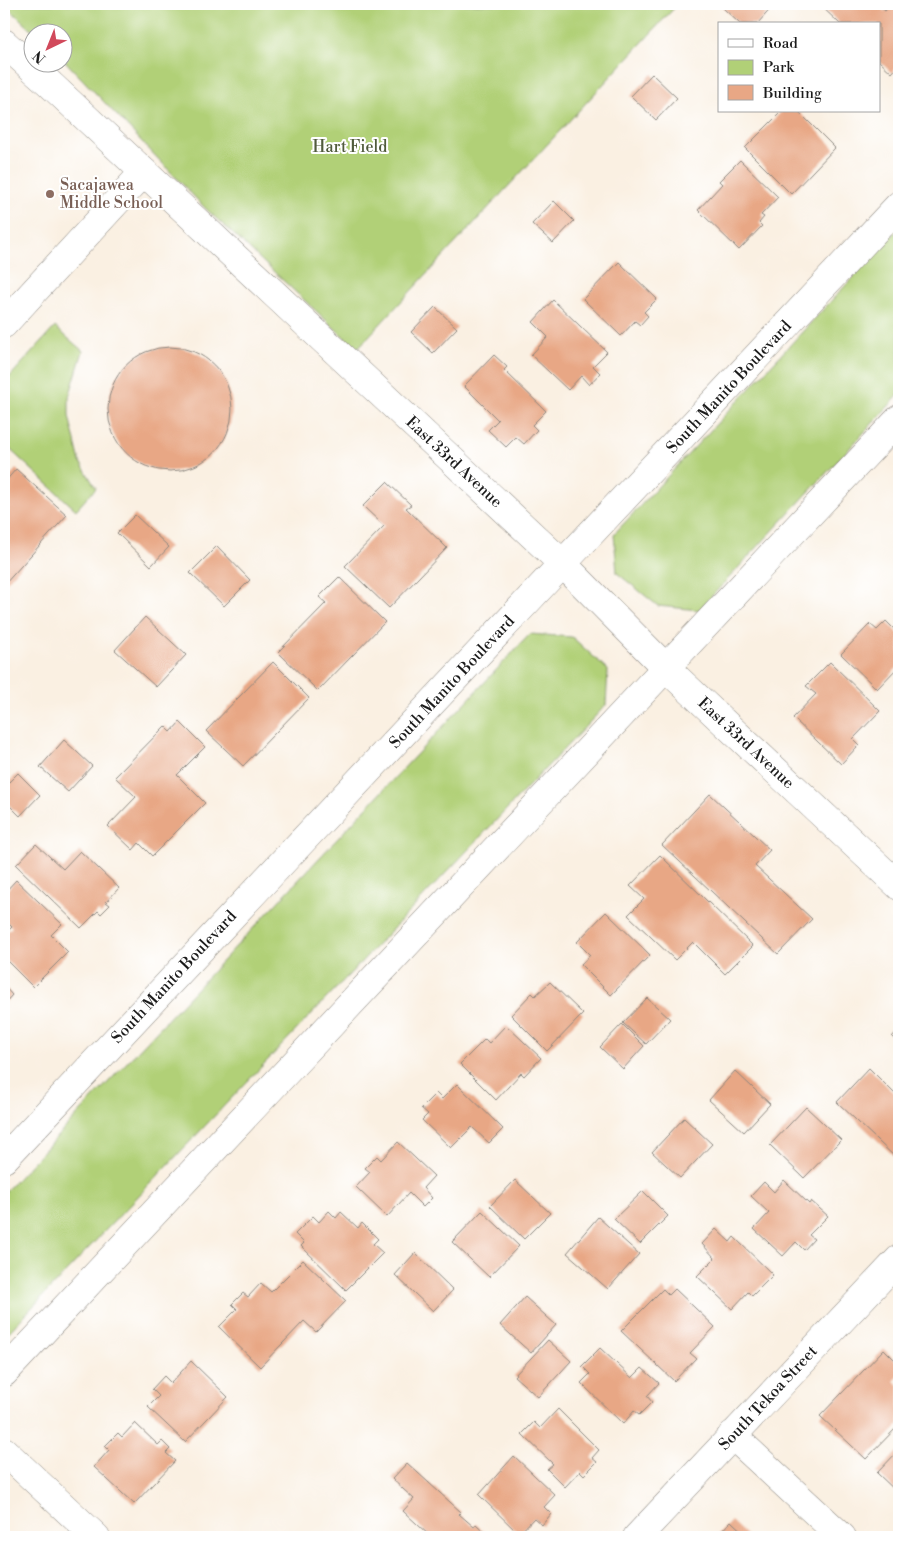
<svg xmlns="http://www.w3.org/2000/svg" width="903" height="1541" font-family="'Libre Bodoni',serif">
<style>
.green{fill:#b1d077;stroke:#66764a}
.building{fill:#e8a785}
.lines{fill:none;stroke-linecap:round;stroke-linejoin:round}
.minor-casing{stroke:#8b867f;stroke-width:29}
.minor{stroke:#fff;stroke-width:28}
.education-dot{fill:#8d6e63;stroke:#fff;stroke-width:2}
.labels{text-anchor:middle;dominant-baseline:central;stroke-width:4;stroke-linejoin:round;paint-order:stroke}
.park-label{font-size:16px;fill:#505b3c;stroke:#fff}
.education-label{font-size:16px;fill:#785e54;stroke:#fff;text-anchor:start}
.street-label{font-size:16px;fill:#1c1c1c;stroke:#fff}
</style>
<rect width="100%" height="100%" fill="#fff"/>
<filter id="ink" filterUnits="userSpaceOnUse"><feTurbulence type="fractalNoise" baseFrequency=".02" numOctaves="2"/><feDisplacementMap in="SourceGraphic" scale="10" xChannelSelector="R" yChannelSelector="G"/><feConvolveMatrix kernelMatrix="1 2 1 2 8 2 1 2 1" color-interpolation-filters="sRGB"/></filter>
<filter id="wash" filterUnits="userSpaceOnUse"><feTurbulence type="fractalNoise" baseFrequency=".0096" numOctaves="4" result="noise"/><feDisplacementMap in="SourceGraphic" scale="20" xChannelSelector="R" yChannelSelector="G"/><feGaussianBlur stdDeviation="1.12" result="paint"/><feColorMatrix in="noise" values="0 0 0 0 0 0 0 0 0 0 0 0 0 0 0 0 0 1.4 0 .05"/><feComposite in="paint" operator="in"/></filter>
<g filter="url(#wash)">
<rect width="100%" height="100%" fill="#faf0e2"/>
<g class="green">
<path d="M 4,4 L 678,4 L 357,349 L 205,208 L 63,59 L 62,32 L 34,32 Z"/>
<path d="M 899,228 L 899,395 L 699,610 L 658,606 L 617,573 L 614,534 Z"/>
<path d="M 55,327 L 83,351 L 69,397 L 69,416 L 80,462 L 96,488 L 76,510 L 4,444 L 4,383 Z"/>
<path d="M 530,634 L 572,637 L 608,670 L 606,705 L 4,1337 L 4,1193 Z"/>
</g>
<g id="blocks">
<g class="building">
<path d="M 727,4 L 775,4 L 757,24 L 740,24 L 723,8 Z"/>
<path d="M 819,4 L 877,4 L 885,11 L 892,4 L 899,4 L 899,65 L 892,73 L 879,61 L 879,24 L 840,24 Z"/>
<path d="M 652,74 L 677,98 L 656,120 L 631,96 Z"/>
<path d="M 782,111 L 798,111 L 835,148 L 791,194 L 745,148 Z"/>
<path d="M 740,160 L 778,197 L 761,215 L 764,217 L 759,223 L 762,226 L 739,250 L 698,210 L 722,184 L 719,181 Z"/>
<path d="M 554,201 L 574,221 L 553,243 L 532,224 Z"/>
<path d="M 619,262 L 657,299 L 644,312 L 648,316 L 640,325 L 635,321 L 621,336 L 583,299 Z"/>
<path d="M 553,300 L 607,352 L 593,366 L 600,373 L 589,385 L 581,376 L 568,390 L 531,355 L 548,337 L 533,322 Z"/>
<path d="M 435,307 L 457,328 L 433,353 L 411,332 Z"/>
<circle cx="170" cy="409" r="62"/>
<path d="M 494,355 L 507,367 L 504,370 L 546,411 L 532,425 L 537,430 L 524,444 L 516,437 L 506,447 L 488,430 L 498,420 L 464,386 Z"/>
<path d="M 16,469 L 67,515 L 4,585 L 4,483 Z"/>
<path d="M 387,482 L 411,505 L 406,508 L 447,548 L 389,608 L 345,566 L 384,526 L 363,506 Z"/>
<path d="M 135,515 L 169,547 L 151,566 L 117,533 Z"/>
<path d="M 217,546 L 250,580 L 224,606 L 190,573 Z"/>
<path d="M 339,577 L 385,622 L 318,691 L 278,652 L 326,603 L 319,597 Z"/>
<path d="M 145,617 L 186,655 L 156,687 L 115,650 Z"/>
<path d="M 886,621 L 899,634 L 899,666 L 877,689 L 841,654 L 870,624 L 877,630 Z"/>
<path d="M 273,662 L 309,698 L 243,766 L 206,731 Z"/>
<path d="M 830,662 L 880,711 L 853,739 L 859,745 L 841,764 L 793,718 L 816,694 L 806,686 Z"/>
<path d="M 180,722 L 205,747 L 177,775 L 205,803 L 152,856 L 139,843 L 133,850 L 108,826 L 136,797 L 115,777 L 165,726 L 171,732 Z"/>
<path d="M 64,740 L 92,766 L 68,792 L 40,767 Z"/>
<path d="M 18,773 L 40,795 L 20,816 L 4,800 L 4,787 Z"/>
<path d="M 710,794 L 770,850 L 755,866 L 812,919 L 778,954 L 662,845 Z"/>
<path d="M 36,844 L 63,869 L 80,851 L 119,888 L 106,902 L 110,905 L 101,914 L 98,911 L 81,928 L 16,865 Z"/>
<path d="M 660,855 L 753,946 L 725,974 L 693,942 L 675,960 L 628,915 L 644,899 L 630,886 Z"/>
<path d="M 16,880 L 62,924 L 51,935 L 68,952 L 33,987 L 4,958 L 4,935 L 12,927 L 4,919 L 4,893 Z"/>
<path d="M 606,912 L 650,955 L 611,995 L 581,965 L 590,955 L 577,942 Z"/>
<path d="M 550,982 L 583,1014 L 547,1051 L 511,1015 L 532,993 L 535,996 Z"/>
<path d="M 4,986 L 12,995 L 4,1004 Z"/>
<path d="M 647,998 L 670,1019 L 646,1044 L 623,1023 Z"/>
<path d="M 622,1024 L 644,1046 L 623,1069 L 600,1047 Z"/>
<path d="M 506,1025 L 541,1058 L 524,1076 L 521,1073 L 496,1100 L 460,1064 L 485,1039 L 489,1043 Z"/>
<path d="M 899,1029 L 899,1044 L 892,1037 Z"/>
<path d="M 869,1068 L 899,1098 L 899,1157 L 897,1159 L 837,1102 Z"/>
<path d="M 735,1071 L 770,1104 L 744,1132 L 709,1100 Z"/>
<path d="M 457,1084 L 503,1129 L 489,1143 L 472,1127 L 451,1148 L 422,1120 L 428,1114 L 421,1108 L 436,1093 L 442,1099 Z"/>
<path d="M 806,1107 L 841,1140 L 804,1178 L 770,1145 Z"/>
<path d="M 684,1118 L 712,1144 L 680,1178 L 652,1152 Z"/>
<path d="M 398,1142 L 434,1176 L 423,1188 L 432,1198 L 423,1207 L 409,1193 L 387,1217 L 356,1187 L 370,1172 L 365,1168 L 377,1156 L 381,1160 Z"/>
<path d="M 515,1180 L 550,1213 L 524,1239 L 490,1206 Z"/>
<path d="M 784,1180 L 809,1204 L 811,1201 L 828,1216 L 809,1235 L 814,1239 L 804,1250 L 796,1242 L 783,1256 L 754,1229 L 769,1213 L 751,1196 L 764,1182 L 774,1192 Z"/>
<path d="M 643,1191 L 668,1216 L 640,1244 L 614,1219 Z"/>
<path d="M 329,1211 L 336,1218 L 341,1212 L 358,1228 L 362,1223 L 378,1239 L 373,1244 L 383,1253 L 346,1290 L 301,1246 L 304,1243 L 295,1234 L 313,1216 L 319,1222 Z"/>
<path d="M 482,1211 L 519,1246 L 489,1277 L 452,1242 Z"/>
<path d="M 598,1217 L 639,1254 L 608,1289 L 567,1253 Z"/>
<path d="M 716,1229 L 730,1242 L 734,1237 L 773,1275 L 752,1296 L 748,1292 L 732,1309 L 697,1276 L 715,1258 L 702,1244 Z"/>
<path d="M 415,1253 L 453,1290 L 433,1311 L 395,1275 Z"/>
<path d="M 303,1260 L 346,1301 L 316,1332 L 304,1321 L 260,1367 L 219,1327 L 237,1309 L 232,1304 L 243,1293 L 248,1297 L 261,1283 L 271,1292 Z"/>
<path d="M 663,1289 L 669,1295 L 675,1289 L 715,1327 L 690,1353 L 696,1358 L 674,1381 L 621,1331 Z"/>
<path d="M 525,1297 L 556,1325 L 531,1353 L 500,1325 Z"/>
<path d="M 548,1340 L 571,1361 L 538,1397 L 514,1376 Z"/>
<path d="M 600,1348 L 632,1378 L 642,1368 L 659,1383 L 647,1396 L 652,1402 L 639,1415 L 634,1411 L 623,1424 L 581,1383 L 590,1374 L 582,1366 Z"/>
<path d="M 884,1349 L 899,1364 L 899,1376 L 894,1381 L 899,1385 L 899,1425 L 866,1459 L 820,1416 Z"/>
<path d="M 191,1361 L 228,1397 L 185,1442 L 148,1407 L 159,1396 L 152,1389 L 164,1376 L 171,1383 Z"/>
<path d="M 558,1409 L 599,1450 L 592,1458 L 597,1462 L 584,1475 L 580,1471 L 565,1487 L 547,1469 L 553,1464 L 522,1434 L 534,1422 L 540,1428 Z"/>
<path d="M 135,1423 L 158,1445 L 162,1441 L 170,1449 L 166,1453 L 175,1461 L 134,1504 L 94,1467 L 109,1450 L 105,1446 L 118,1433 L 122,1437 Z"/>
<path d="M 899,1450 L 899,1494 L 877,1473 Z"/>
<path d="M 514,1456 L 555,1495 L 544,1507 L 551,1514 L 542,1525 L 534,1518 L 519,1534 L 479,1495 Z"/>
<path d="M 407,1463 L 461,1512 L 459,1514 L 474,1527 L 476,1524 L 490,1537 L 431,1537 L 403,1511 L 414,1499 L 392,1479 Z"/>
<path d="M 731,1521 L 748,1537 L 716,1537 Z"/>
</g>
</g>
</g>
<g filter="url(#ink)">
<use href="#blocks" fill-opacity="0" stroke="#8b867f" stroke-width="1"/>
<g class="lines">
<defs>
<g id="minor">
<path d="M 4,43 L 49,83 L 563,564 L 666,668 L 899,886"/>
<path d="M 4,324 L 144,172"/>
<path d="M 4,1159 L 899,205"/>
<path d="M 4,1373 L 899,419"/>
<path d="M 732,1435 L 842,1537"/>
<path d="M 4,1451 L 96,1537"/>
<path d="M 637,1537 L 899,1259"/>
</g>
</defs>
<use href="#minor" class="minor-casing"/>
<use href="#minor" class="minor"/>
</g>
</g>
<circle class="education-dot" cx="50" cy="194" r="5"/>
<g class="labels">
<g class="park-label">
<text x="350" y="147">Hart Field</text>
</g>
<g class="education-label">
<text x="60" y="185">Sacajawea<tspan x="60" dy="18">Middle School</tspan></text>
</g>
<g class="street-label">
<text transform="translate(729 387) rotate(-47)">South Manito Boulevard</text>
<text transform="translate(454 462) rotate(43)">East 33rd Avenue</text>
<text transform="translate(452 682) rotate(-47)">South Manito Boulevard</text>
<text transform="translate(746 743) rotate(43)">East 33rd Avenue</text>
<text transform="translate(174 977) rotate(-47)">South Manito Boulevard</text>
<text transform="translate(768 1398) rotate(-47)">South Tekoa Street</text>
</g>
</g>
<rect width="903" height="1541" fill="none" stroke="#fff" stroke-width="20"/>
<rect x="718" y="22" width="162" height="90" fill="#ffffff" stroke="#a4a4a4"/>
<rect x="728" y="39" width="25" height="8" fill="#ffffff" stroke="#a4a4a4"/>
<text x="763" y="48" font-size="15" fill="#1c1c1c">Road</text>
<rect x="728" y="60" width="25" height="15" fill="#b1d077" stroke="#a4a4a4"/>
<text x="763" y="72" font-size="15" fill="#1c1c1c">Park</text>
<rect x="728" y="85" width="25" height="15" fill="#e8a785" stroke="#a4a4a4"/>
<text x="763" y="98" font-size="15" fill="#1c1c1c">Building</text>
<g transform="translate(48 48) rotate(223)"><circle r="24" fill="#ffffff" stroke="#a4a4a4"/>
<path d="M0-4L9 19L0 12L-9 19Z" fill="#d1495b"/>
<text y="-8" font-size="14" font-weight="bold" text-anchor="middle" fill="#1c1c1c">N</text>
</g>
</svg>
